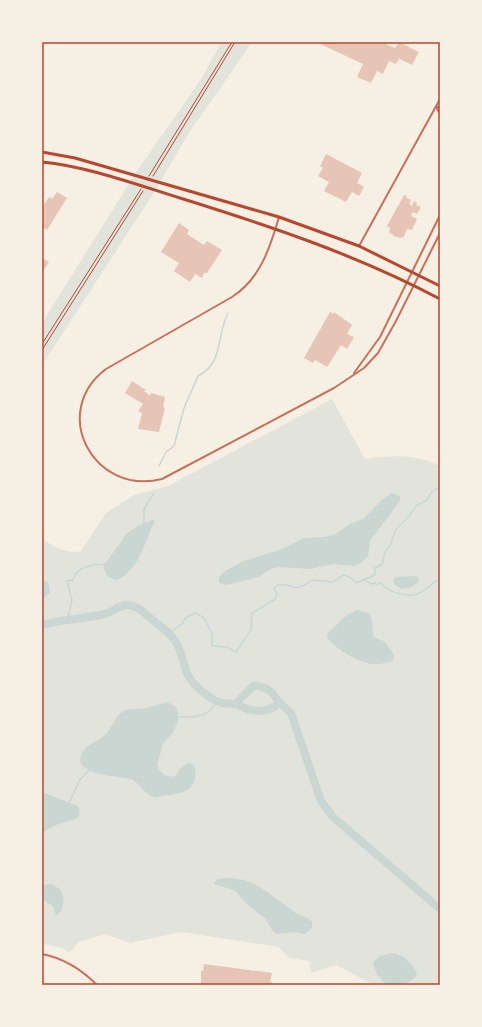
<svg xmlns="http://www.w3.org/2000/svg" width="482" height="1027" font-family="Lato,sans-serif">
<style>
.green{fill:#e2e4dc}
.water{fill:#c9d6d2}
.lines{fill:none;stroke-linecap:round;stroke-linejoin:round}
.stream{stroke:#c9d6d2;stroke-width:1.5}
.river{stroke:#c9d6d2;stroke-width:8}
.building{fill:#e6c5b7}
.path{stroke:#b5482f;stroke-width:1}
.minor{stroke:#c5725c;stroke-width:2}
.secondary{stroke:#b5482f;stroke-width:3}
.neatline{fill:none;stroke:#b5482f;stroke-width:1.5}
</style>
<rect width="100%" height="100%" fill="#f6efe4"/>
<g class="green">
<path d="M 221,42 L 252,42 L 189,133 L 148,202 L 42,365 L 42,323 L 137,171 L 202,78 Z"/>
<path d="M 332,399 L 365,459 C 392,455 416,454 440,466 L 440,985 L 374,985 L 336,965 L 311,973 L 309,961 L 289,958 L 279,947 L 181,932 L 130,943 L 105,934 L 78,942 L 70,952 L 59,947 L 42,944 L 42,537 C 49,546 71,555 81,551 L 106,513 L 134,495 L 168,486 Z"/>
</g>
<g class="water">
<path d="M 392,493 L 400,496 L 400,501 L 370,541 L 368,556 L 362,562 L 353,566 L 334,564 L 310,569 L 278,567 L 271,569 L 258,577 L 227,585 L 219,583 L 219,577 L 222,573 L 241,562 L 282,549 L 304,538 L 325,537 L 335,534 L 350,524 L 363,519 L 382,500 Z"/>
<path d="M 153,520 L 155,521 C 145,540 139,571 117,580 L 108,577 L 103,567 L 127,533 L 143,523 Z"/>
<path d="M 412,576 L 418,577 L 419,582 L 411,587 L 402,589 L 395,585 L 393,580 L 396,577 Z"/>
<path d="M 42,579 L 48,582 L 50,593 L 42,599 Z"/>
<path d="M 357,610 L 369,613 L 372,620 L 373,636 L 385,642 L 394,655 L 393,661 C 386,663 378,665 371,664 C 356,661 338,650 328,639 L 327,634 L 347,615 Z"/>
<path d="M 167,702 L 176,707 L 179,718 L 173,732 L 163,744 L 157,765 C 160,773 166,778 175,776 L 180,769 L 187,763 L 193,764 C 196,768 196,773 195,778 C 192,792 181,793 169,795 C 164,795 159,798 154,797 C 143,794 140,782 130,779 C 115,775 92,777 81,764 C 76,747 99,742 107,733 C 113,725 116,716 124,710 L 147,708 Z"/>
<path d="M 42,792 L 78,806 C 85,821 69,820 59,824 C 53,826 47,830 42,833 Z"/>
<path d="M 225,878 C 232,878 243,879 250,882 C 266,889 282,903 296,913 C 302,917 308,916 312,922 L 312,928 L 305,934 L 294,932 L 277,934 L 272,930 L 265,918 L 249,906 L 234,890 L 214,884 L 217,879 Z"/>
<path d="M 52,884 L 61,890 C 65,900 65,909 56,916 L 53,906 L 42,899 L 42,885 Z"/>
<path d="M 391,953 C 401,953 414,964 417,974 L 415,978 C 395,992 378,986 373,962 L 380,956 Z"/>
</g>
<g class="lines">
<g class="stream">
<path d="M 159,466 L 166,452 L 174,446 L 184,408 L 198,376 C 224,363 216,336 228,313"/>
<path d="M 144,524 L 144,509 L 154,493"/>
<path d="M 365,580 L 371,584 L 375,583 L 377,585 L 380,583 C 392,594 411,600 425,590 C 430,586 434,581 440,579"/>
<path d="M 67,621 L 72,600 L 67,581 L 73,580 C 77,565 93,565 105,564"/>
<path d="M 170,633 L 183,623 L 185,618 L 195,613 L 204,618 L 212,633 L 212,646 L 227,647 L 236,652 L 251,630 L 252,613 L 275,599 L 277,594 L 274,588 L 278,585 C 294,583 294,594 312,580 L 332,582 L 344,575 L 351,578 L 356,583 L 375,575 L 375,568 L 382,564 L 385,552 L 390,546 L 396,529 L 409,516 L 417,505 L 426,501 L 431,493 L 440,486"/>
<path d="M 179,717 C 195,718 210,716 217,701"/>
<path d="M 69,803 L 79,781 L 90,769"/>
</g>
<g class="river">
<path d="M 42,625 C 62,619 84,619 105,614 C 115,611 122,602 133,606 C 141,608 146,615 153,620 C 163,629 172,633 178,646 C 184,659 184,674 195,685 C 202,692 213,701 223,703 C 228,704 233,703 238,705 C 252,712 267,714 280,703"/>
<path d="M 235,704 L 253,686 C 267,685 272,692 279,702 C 282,705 287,709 291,713 L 321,801 L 333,817 L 440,909"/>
</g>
</g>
<g class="building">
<path d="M 316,42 L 387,42 L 386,44 L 395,48 L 399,42 L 419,52 L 412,65 L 392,55 L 399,59 L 396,64 L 389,61 L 383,74 L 377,71 L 371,83 L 357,77 L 363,64 Z"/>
<path d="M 326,154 L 362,173 L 357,183 L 364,187 L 359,196 L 352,192 L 346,202 L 324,191 L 329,182 L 318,176 L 323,168 L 320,166 Z"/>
<path d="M 57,192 L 67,198 L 47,230 L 42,227 L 42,208 L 49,197 L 52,199 Z"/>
<path d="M 404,195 L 406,195 L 407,198 L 411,200 L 409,204 L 412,206 L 414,201 L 417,203 L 416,205 L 421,207 L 417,214 L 413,212 L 411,216 L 417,219 L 412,230 L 407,229 L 404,237 L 400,238 L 393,236 L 392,233 L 389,234 L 390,228 L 387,226 Z"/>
<path d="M 179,223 L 189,230 L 187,234 L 204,245 L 207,241 L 222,250 L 207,273 L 204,273 L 202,278 L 195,274 L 190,282 L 174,271 L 179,263 L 161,252 Z"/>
<path d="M 42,258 L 49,262 L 42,273 Z"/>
<path d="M 330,312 L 334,314 L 334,312 L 352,325 L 347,334 L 354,337 L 347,349 L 341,345 L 327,367 L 315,360 L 313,363 L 304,358 Z"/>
<path d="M 132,381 L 146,390 L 144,392 L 146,392 L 149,396 L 151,393 L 165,397 L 163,407 L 165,408 L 159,432 L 138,429 L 142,413 L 138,411 L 143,404 L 125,393 Z"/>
<path d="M 204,964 L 272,973 L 270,982 L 272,982 L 272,985 L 201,985 L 201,971 L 203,971 Z"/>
</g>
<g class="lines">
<g class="path">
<path d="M 149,176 L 232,42"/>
<path d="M 153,176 L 235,42"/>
<path d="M 42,344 L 141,189"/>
<path d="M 42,350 L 143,191"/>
</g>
<g class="minor">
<path d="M 440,107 L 436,107 L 440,114"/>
<path d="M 279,217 C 270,248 260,279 232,297 L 106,369 C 49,412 93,496 162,479 L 334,388 L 364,368 L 378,353 L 396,321 L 440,233"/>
<path d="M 359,246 L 440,99"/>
<path d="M 354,373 L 380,337 L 440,215"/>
<path d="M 42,954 C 63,958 82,970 97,985"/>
</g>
<g class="secondary">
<path d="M 42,152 L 75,158 L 279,217 L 359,246 L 440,286"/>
<path d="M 42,162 C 86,166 138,185 180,198 C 270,226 357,255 440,299"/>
</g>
</g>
<rect width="482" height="1027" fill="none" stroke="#f6efe4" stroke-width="86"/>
<rect x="43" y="43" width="396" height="941" class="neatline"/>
</svg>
